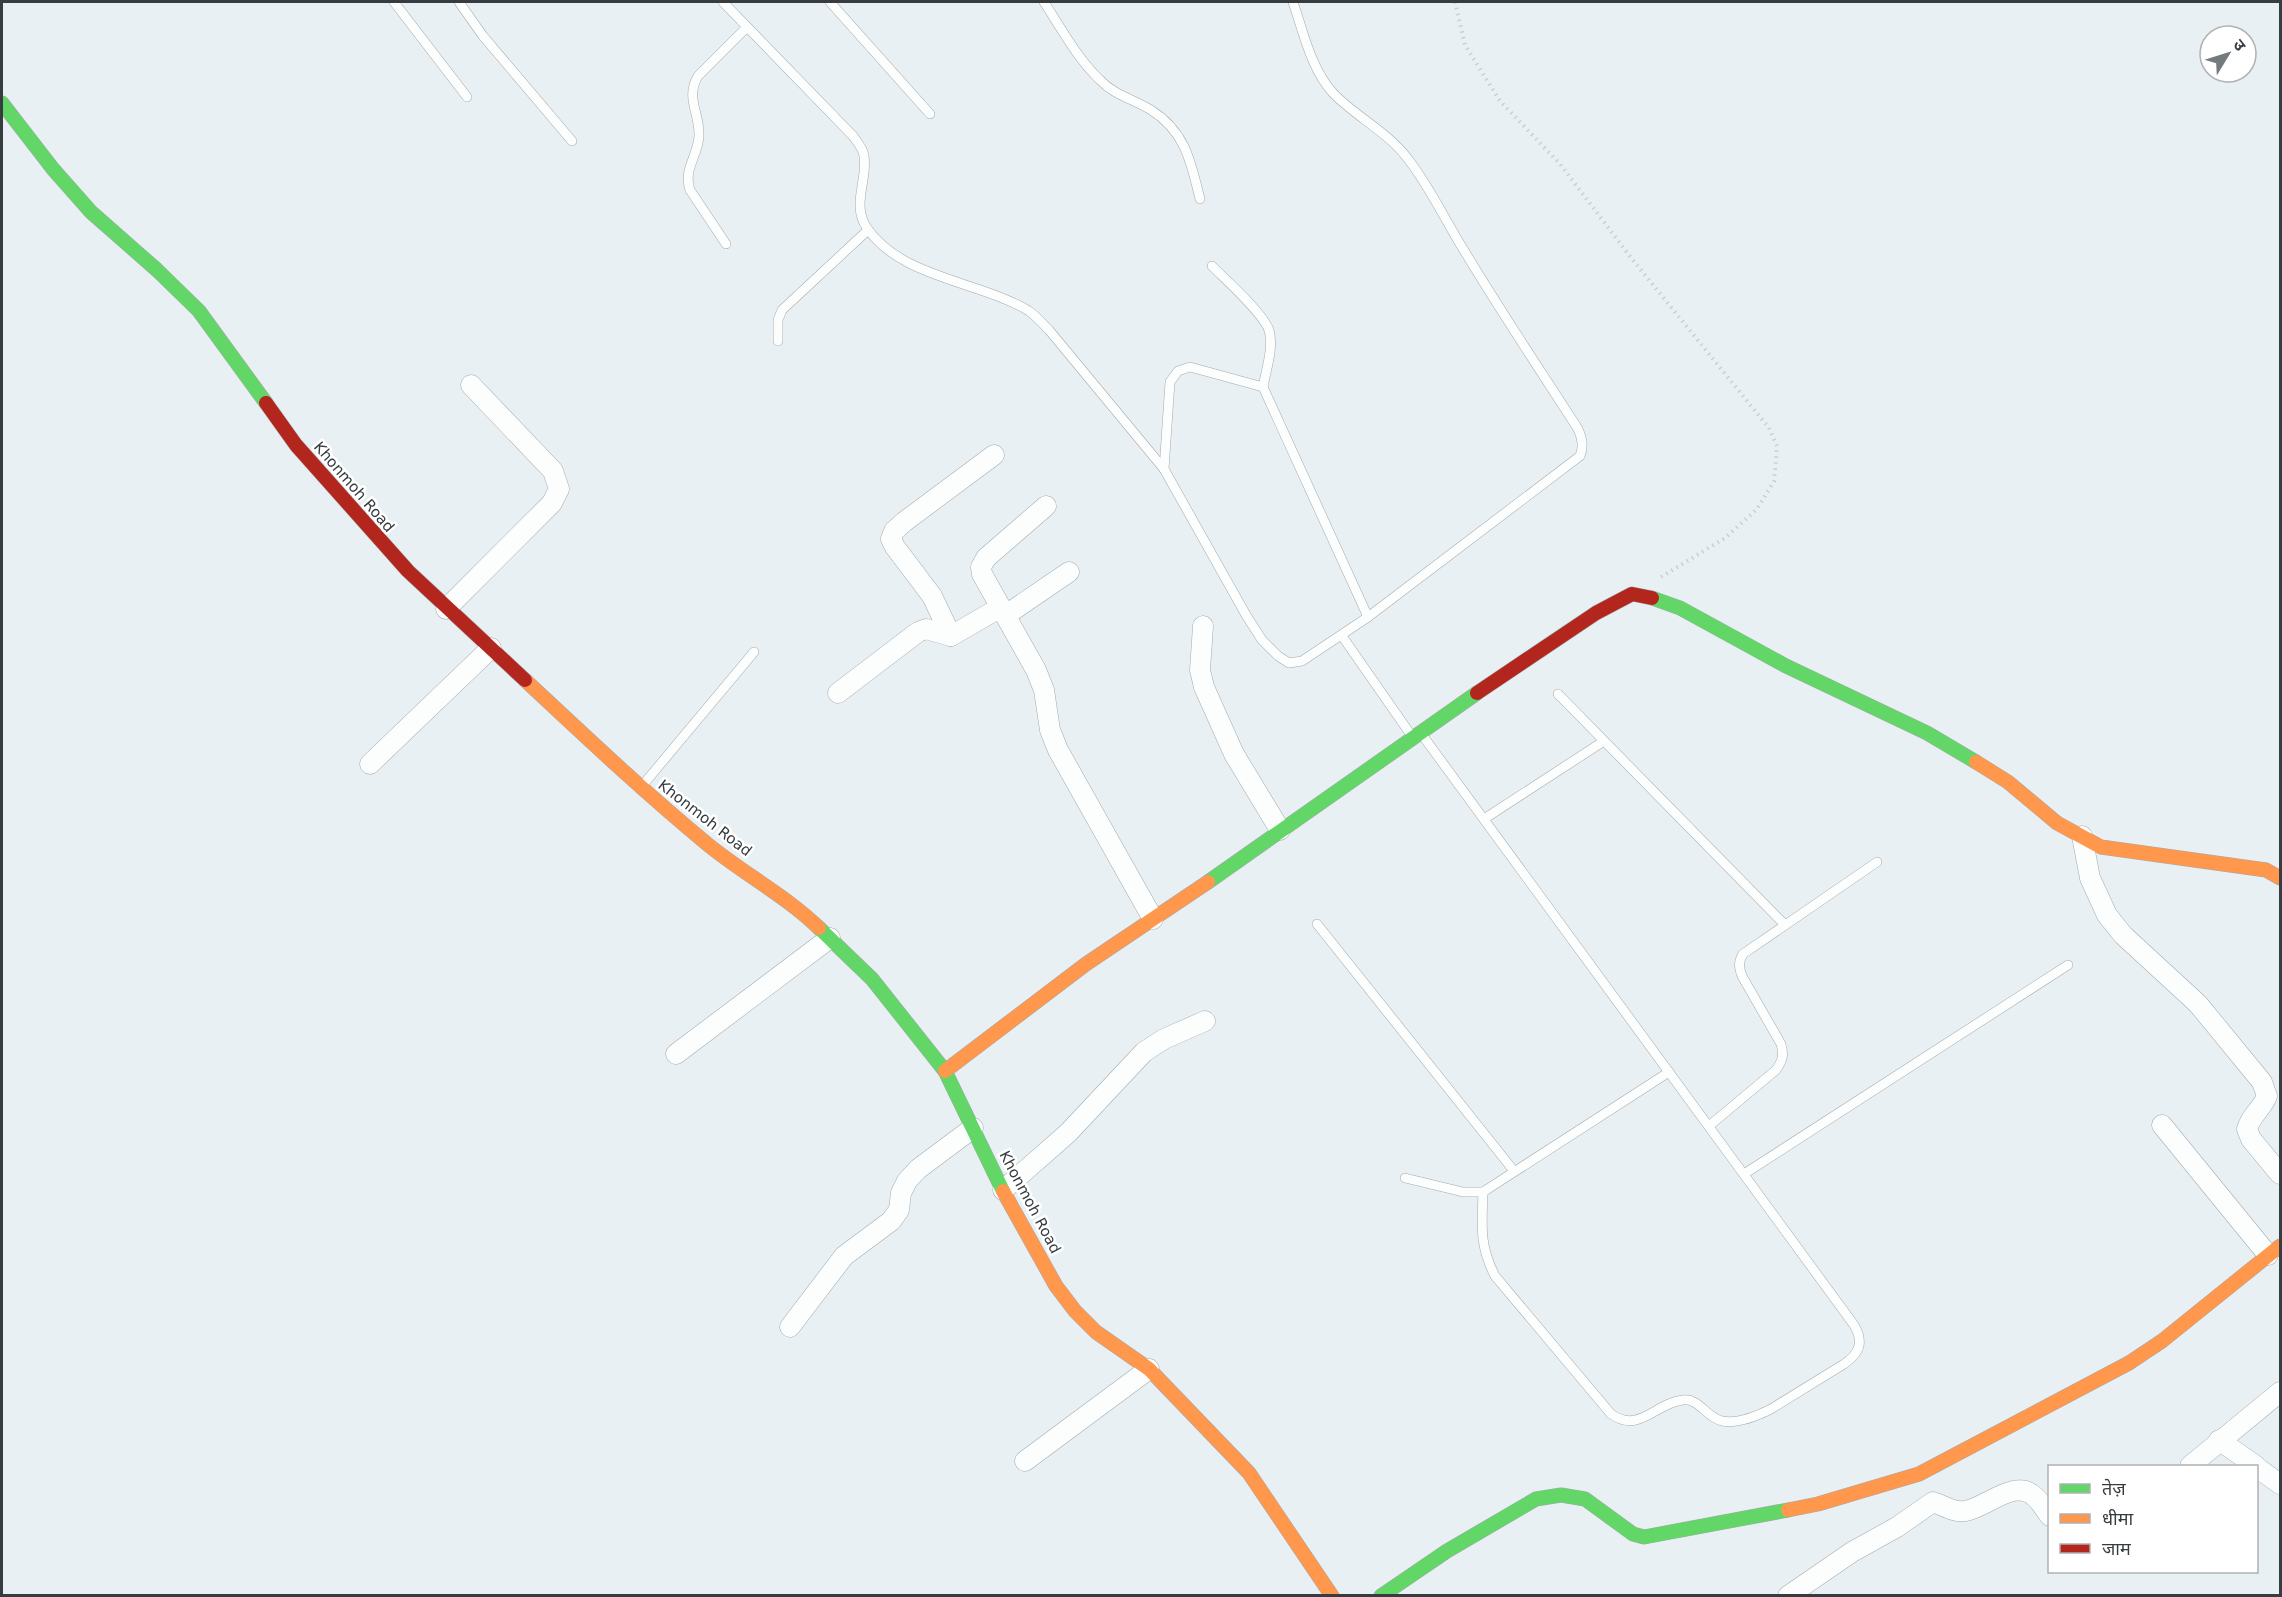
<svg xmlns="http://www.w3.org/2000/svg" width="2282" height="1597" font-family="'DejaVu Sans','Noto Sans Devanagari',sans-serif">
<style>
.lines{fill:none;stroke-linecap:round;stroke-linejoin:round}
.lane-casing{stroke:#a4aaad;stroke-width:10}
.street-casing{stroke:#a4aaad;stroke-width:21}
.fast-casing{stroke:#a4aaad;stroke-width:15}
.slow-casing{stroke:#a4aaad;stroke-width:15}
.jam-casing{stroke:#a4aaad;stroke-width:15}
.path{stroke:#cccecf;stroke-width:4;stroke-dasharray:1.5 4.5;stroke-linecap:butt}
.lane{stroke:#fcfdfd;stroke-width:9}
.street{stroke:#fcfdfd;stroke-width:20}
.fast{stroke:#63d668;stroke-width:14}
.slow{stroke:#ff974d;stroke-width:14}
.jam{stroke:#b3261e;stroke-width:14}
.labels{text-anchor:middle;dominant-baseline:central;stroke-width:5;stroke-linejoin:round;paint-order:stroke}
.street-label{font-size:15px;fill:#363c3f;stroke:#fff}
</style>
<rect width="100%" height="100%" fill="#e8f0f4"/>
<g class="lines">
<defs>
<g id="lane">
<path d="M 394,2 L 467,97"/>
<path d="M 459,2 L 483,36 L 572,141"/>
<path d="M 723,2 L 853,136 C 857,142 863,148 864,156 C 868,180 851,205 867,228 C 901,278 979,281 1029,311 C 1036,316 1043,324 1049,330 L 1164,469"/>
<path d="M 830,2 L 930,114"/>
<path d="M 1044,2 C 1061,28 1077,58 1100,80 C 1114,95 1133,99 1151,110 C 1186,132 1191,163 1200,199"/>
<path d="M 726,244 L 690,190 C 683,169 698,156 699,136 C 700,113 685,98 698,76 L 747,27"/>
<path d="M 1212,266 C 1226,280 1263,313 1269,330 C 1274,347 1266,370 1263,387 L 1190,367 L 1178,371 L 1170,382 L 1164,469 L 1246,615 L 1262,640 L 1278,656 L 1289,663 L 1302,661 L 1368,617 L 1580,456 C 1584,446 1582,438 1578,429 C 1540,370 1501,312 1465,252 C 1446,222 1430,187 1408,159 C 1388,132 1356,117 1333,93 C 1311,69 1303,31 1293,2"/>
<path d="M 778,341 L 778,320 L 782,310 L 868,230"/>
<path d="M 1263,387 L 1368,617"/>
<path d="M 1342,636 L 1411,735"/>
<path d="M 1558,694 L 1785,925"/>
<path d="M 1420,732 L 1854,1325 C 1864,1342 1860,1353 1844,1364 L 1771,1409 C 1757,1416 1737,1424 1722,1421 C 1707,1418 1699,1398 1683,1400 C 1655,1403 1639,1434 1611,1414 L 1495,1276 C 1479,1245 1482,1225 1483,1192"/>
<path d="M 642,786 L 754,652"/>
<path d="M 1484,819 L 1604,741"/>
<path d="M 1317,924 L 1514,1171"/>
<path d="M 1709,1126 L 1776,1070 C 1783,1060 1784,1055 1781,1044 L 1742,976 C 1739,968 1738,962 1743,954 L 1877,862"/>
<path d="M 1744,1174 L 2068,965"/>
<path d="M 1405,1178 L 1463,1192 L 1483,1192 L 1669,1072"/>
</g>
<g id="street">
<path d="M 1046,506 L 986,558 L 981,567 L 982,574 L 1036,670 L 1044,690 L 1050,730 L 1058,750 L 1153,919"/>
<path d="M 446,609 L 552,503 L 559,489 L 553,471 L 471,385"/>
<path d="M 1006,615 L 1069,572"/>
<path d="M 1203,626 L 1200,670 L 1204,687 L 1234,754 L 1280,830"/>
<path d="M 951,636 L 932,596 L 895,547 L 891,539 L 894,531 L 904,522 L 994,455"/>
<path d="M 838,693 L 918,632 L 926,629 L 951,636 L 1001,607"/>
<path d="M 370,764 L 491,648"/>
<path d="M 2082,836 L 2090,878 L 2107,915 L 2123,935 L 2198,1004 L 2262,1082 L 2267,1096 C 2262,1109 2251,1115 2247,1129 L 2251,1139 L 2280,1174"/>
<path d="M 676,1054 L 830,938"/>
<path d="M 2162,1125 L 2268,1255"/>
<path d="M 1003,1190 L 1068,1133 L 1144,1052 L 1164,1039 L 1205,1021"/>
<path d="M 790,1327 L 844,1256 L 891,1221 L 899,1210 L 901,1193 L 907,1181 L 918,1169 L 973,1128"/>
<path d="M 2219,1440 L 2256,1466"/>
<path d="M 1025,1461 L 1149,1369"/>
<path d="M 2190,1466 L 2280,1392"/>
<path d="M 2256,1467 L 2280,1484"/>
<path d="M 1788,1596 L 1852,1552 L 1897,1527 L 1933,1502 C 1943,1505 1954,1513 1965,1511 C 1986,1508 2016,1477 2035,1497 C 2041,1502 2045,1510 2050,1516"/>
</g>
<g id="fast">
<path d="M 2,103 L 53,169 L 91,212 L 157,270 L 199,311 L 266,403"/>
<path d="M 1652,598 L 1680,608 L 1786,666 L 1927,733 L 1976,762"/>
<path d="M 1208,882 L 1477,693"/>
<path d="M 819,928 L 872,979 L 945,1071 L 1003,1191"/>
<path d="M 1381,1596 L 1447,1551 L 1536,1499 L 1561,1495 L 1585,1499 L 1633,1534 L 1644,1537 L 1788,1510"/>
</g>
<g id="slow">
<path d="M 525,680 C 585,736 643,791 706,843 C 742,873 785,895 819,928"/>
<path d="M 1976,762 L 2008,782 L 2057,823 L 2101,847 L 2266,870 L 2280,878"/>
<path d="M 945,1071 L 1086,964 L 1208,882"/>
<path d="M 1003,1191 L 1056,1286 L 1075,1311 L 1096,1332 L 1149,1369 L 1249,1473 L 1332,1596"/>
<path d="M 1788,1510 L 1818,1504 L 1919,1474 L 2129,1363 L 2162,1341 L 2280,1246"/>
</g>
<g id="jam">
<path d="M 266,403 L 296,445 L 408,571 L 525,680"/>
<path d="M 1477,693 L 1596,613 L 1632,594 L 1652,598"/>
</g>
</defs>
<use href="#lane" class="lane-casing"/>
<use href="#street" class="street-casing"/>
<use href="#fast" class="fast-casing"/>
<use href="#slow" class="slow-casing"/>
<use href="#jam" class="jam-casing"/>
<path class="path" d="M 1455,2 L 1465,45 L 1500,101 L 1560,164 L 1632,259 L 1769,428 L 1777,446 L 1774,481 L 1757,509 L 1725,538 L 1661,577"/>
<use href="#lane" class="lane"/>
<use href="#street" class="street"/>
<use href="#fast" class="fast"/>
<use href="#slow" class="slow"/>
<use href="#jam" class="jam"/>
</g>
<g class="labels">
<g class="street-label">
<text transform="translate(354 487) rotate(49)">Khonmoh Road</text>
<text transform="translate(705 818) rotate(38)">Khonmoh Road</text>
<text transform="translate(1030 1202) rotate(62)">Khonmoh Road</text>
</g>
</g>
<rect width="2282" height="1597" fill="none" stroke="#363c3f" stroke-width="6"/>
<rect x="2048" y="1465" width="210" height="108" fill="#ffffff" stroke="#afb1b2" stroke-width="1.5"/>
<rect x="2060" y="1484" width="30" height="9" fill="#63d668" stroke="#afb1b2" stroke-width="1.5"/>
<text x="2102" y="1495" font-size="18" fill="#363c3f">तेज़</text>
<rect x="2060" y="1514" width="30" height="9" fill="#ff974d" stroke="#afb1b2" stroke-width="1.5"/>
<text x="2102" y="1525" font-size="18" fill="#363c3f">धीमा</text>
<rect x="2060" y="1544" width="30" height="9" fill="#b3261e" stroke="#afb1b2" stroke-width="1.5"/>
<text x="2102" y="1555" font-size="18" fill="#363c3f">जाम</text>
<g transform="translate(2228 54) rotate(52)"><circle r="28" fill="#ffffff" stroke="#afb1b2" stroke-width="1.5"/>
<path d="M0-4.5L10 22L0 15L-10 22Z" fill="#747b7e"/>
<text y="-9" font-size="16" font-weight="bold" text-anchor="middle" fill="#363c3f">उ</text>
</g>
</svg>
